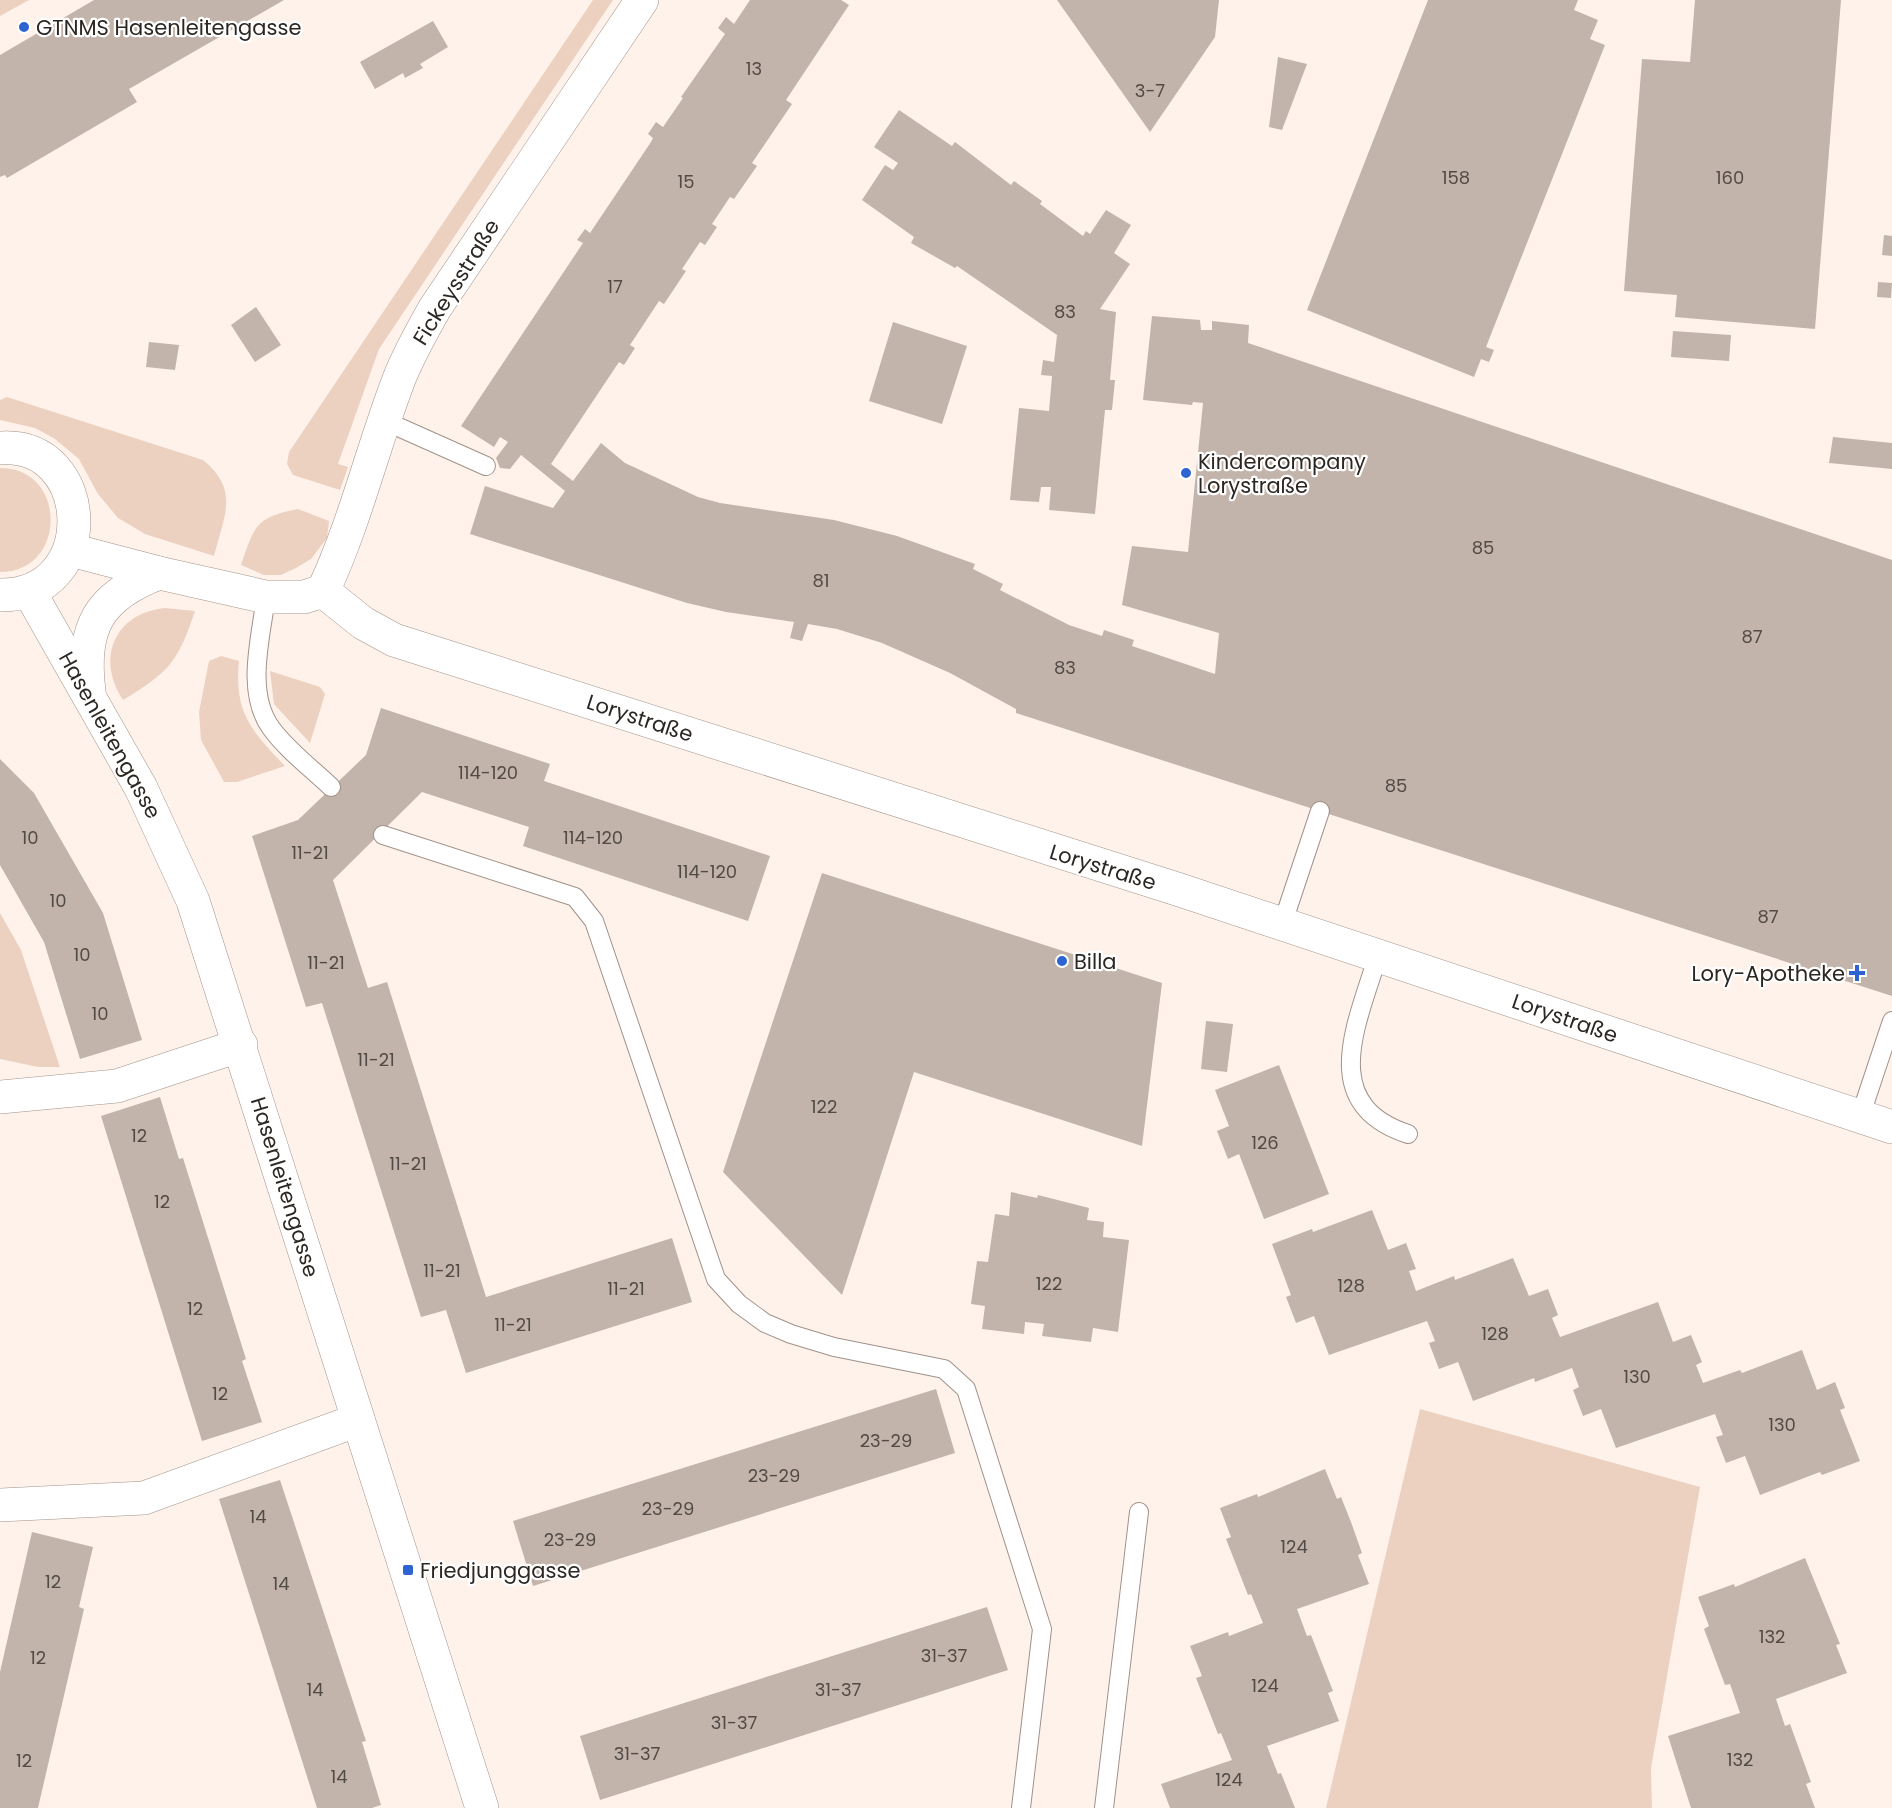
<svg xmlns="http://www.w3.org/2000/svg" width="1892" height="1808" font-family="Poppins,sans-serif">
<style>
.green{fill:#ecd1c0}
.building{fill:#c3b4ab}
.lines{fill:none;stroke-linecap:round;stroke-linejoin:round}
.lane-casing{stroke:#a09289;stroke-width:20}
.street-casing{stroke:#a09289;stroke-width:34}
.secondary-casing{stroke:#a09289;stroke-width:34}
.lane{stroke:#fff;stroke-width:18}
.street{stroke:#fff;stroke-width:33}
.secondary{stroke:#fff;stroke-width:33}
.poi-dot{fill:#2d64d2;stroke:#fff;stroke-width:2}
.labels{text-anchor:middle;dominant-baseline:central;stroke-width:4.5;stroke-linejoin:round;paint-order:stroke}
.number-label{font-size:18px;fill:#524a45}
.poi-label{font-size:21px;fill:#2d2723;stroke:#fff;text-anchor:start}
.street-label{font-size:21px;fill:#2d2723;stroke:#fff}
</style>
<rect width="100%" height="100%" fill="#fff2ea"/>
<g class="green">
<path d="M 0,0 L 29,0 L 0,16 Z"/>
<path d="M 593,0 L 613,0 L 379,349 L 338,464 L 348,467 L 340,490 L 293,475 L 287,464 L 289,452 Z"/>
<path d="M 7,397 L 203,460 C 240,490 224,516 214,556 L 145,534 L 118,518 L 98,494 L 79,459 L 55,439 L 35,428 L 0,420 L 0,400 Z"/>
<path d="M 0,468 C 67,467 68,572 0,572 Z"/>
<path d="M 298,509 L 329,521 L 327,538 L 311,559 L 296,568 L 281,575 L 264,575 L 241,565 C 254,526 256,517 298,509 Z"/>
<path d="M 165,608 L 195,611 C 178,662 169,672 123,700 C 95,658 115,613 165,608 Z"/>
<path d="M 221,656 L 239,661 C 234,713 251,730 285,766 L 237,782 L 224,782 L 201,740 L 199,712 L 209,661 Z"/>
<path d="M 270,671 L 320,687 L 325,694 L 310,743 L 274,704 Z"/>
<path d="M 0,913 L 21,950 L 60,1067 L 38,1067 L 0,1059 Z"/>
<path d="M 1420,1409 L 1700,1487 L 1651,1768 L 1652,1808 L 1326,1808 Z"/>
</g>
<g class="building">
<path d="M 94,0 L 284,0 L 129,89 L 137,102 L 7,178 L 5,175 L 0,177 L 0,55 Z"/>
<path d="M 750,0 L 841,0 L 849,5 L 786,100 L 792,104 L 752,163 L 757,166 L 734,199 L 730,197 L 712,224 L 717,227 L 705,245 L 700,242 L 682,269 L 686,271 L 664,304 L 659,301 L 630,345 L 635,348 L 624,365 L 619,362 L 551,464 L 573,481 L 601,443 L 625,463 L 698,497 L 720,503 L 834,520 L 897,536 L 975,564 L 973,569 L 1003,584 L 1000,590 L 1069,625 L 1102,636 L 1104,630 L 1134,640 L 1132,646 L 1215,674 L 1219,633 L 1122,605 L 1132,546 L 1188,552 L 1203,403 L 1193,402 L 1192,405 L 1143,400 L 1152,316 L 1200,320 L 1201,330 L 1212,330 L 1212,321 L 1249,325 L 1248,343 L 1892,560 L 1892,996 L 1016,713 L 1016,709 L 950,673 L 882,643 L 837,629 L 808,624 L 802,641 L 790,638 L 794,622 L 726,612 L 687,603 L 470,534 L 485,486 L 553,508 L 565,491 L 521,455 L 510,469 L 500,468 L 496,458 L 508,442 L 500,437 L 494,447 L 461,426 L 583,243 L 577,240 L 585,229 L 590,233 L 651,142 L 653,138 L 648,134 L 656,122 L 663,127 L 683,98 L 681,97 L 725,34 L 718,28 L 726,17 L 734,24 Z"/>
<path d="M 1057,0 L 1219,0 L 1215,37 L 1150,132 Z"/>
<path d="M 1428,0 L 1578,0 L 1574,10 L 1598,20 L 1590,39 L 1605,45 L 1486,347 L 1494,350 L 1489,362 L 1481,359 L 1474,377 L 1307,310 Z"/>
<path d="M 1695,0 L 1841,0 L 1815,329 L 1675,317 L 1677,295 L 1624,291 L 1642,59 L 1690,62 Z"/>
<path d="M 433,21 L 448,47 L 420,64 L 423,68 L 405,78 L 403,73 L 375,89 L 360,62 Z"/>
<path d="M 1278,57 L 1307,64 L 1282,130 L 1269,127 Z"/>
<path d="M 899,110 L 952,146 L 955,142 L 1011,185 L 1014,181 L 1042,201 L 1040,204 L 1083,236 L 1086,231 L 1090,234 L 1106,210 L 1131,225 L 1114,253 L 1130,264 L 1100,309 L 1116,312 L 1110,380 L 1115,380 L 1112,410 L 1105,410 L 1095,514 L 1049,510 L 1051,487 L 1041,487 L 1039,502 L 1010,500 L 1019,408 L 1049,411 L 1052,376 L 1041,375 L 1043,360 L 1054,362 L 1057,335 L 957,266 L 955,268 L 911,243 L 914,237 L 862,200 L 885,165 L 893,170 L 898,163 L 874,147 Z"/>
<path d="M 1884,235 L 1892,236 L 1892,256 L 1882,255 Z"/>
<path d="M 1878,282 L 1892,283 L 1891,298 L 1877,297 Z"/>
<path d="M 256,307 L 281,345 L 255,362 L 231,325 Z"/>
<path d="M 893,322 L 967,346 L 942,424 L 869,401 Z"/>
<path d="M 1673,331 L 1731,335 L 1729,361 L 1671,357 Z"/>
<path d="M 149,342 L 179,345 L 175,370 L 146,367 Z"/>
<path d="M 1833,437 L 1892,443 L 1892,469 L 1829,463 Z"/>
<path d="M 381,708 L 550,764 L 544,781 L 770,856 L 748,921 L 523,846 L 529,827 L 422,792 L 333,880 L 368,988 L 387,982 L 486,1297 L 672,1238 L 692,1302 L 466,1373 L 446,1310 L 421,1317 L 322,1003 L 306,1007 L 252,836 L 298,820 L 366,755 Z"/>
<path d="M 0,759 L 34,793 L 103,913 L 142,1040 L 80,1059 L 44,942 L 0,865 Z"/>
<path d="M 822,873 L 1162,983 L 1142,1146 L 914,1072 L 842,1295 L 723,1172 Z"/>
<path d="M 1206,1021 L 1233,1024 L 1227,1072 L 1201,1069 Z"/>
<path d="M 1279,1065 L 1329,1194 L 1264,1219 L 1239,1154 L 1228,1159 L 1217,1131 L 1229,1126 L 1215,1090 Z"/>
<path d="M 160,1097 L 179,1159 L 183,1158 L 246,1359 L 242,1361 L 262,1422 L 202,1441 L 101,1116 Z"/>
<path d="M 1011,1192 L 1037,1198 L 1038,1195 L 1089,1208 L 1087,1220 L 1104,1222 L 1103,1237 L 1129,1240 L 1118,1332 L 1093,1328 L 1091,1342 L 1042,1336 L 1044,1324 L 1025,1322 L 1024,1334 L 982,1329 L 985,1306 L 971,1304 L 977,1261 L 988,1262 L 995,1214 L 1009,1216 Z"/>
<path d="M 1372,1210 L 1388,1250 L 1406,1243 L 1416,1269 L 1409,1271 L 1416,1291 L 1454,1276 L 1455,1280 L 1513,1258 L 1529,1296 L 1548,1289 L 1558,1315 L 1552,1318 L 1560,1337 L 1658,1302 L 1673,1342 L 1691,1335 L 1702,1362 L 1696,1365 L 1703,1383 L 1740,1370 L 1742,1373 L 1802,1350 L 1817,1390 L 1835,1382 L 1845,1408 L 1840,1410 L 1860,1461 L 1822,1475 L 1820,1472 L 1760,1495 L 1745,1456 L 1726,1463 L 1716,1437 L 1723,1435 L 1715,1414 L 1616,1448 L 1601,1409 L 1583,1416 L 1573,1390 L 1579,1387 L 1572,1368 L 1535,1382 L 1534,1378 L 1473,1401 L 1458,1362 L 1439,1369 L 1429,1343 L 1435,1341 L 1427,1321 L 1329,1355 L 1314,1316 L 1296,1323 L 1286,1297 L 1291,1295 L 1272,1244 L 1312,1229 L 1313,1232 Z"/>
<path d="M 936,1389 L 955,1453 L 533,1586 L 513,1521 Z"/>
<path d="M 1325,1469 L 1337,1499 L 1341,1497 L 1351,1522 L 1362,1553 L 1358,1555 L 1369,1584 L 1297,1609 L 1307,1636 L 1311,1635 L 1333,1691 L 1328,1693 L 1339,1721 L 1267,1746 L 1278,1774 L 1281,1773 L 1295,1808 L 1170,1808 L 1161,1784 L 1232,1760 L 1221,1733 L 1218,1734 L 1196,1678 L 1202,1676 L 1190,1646 L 1228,1632 L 1229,1636 L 1263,1623 L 1251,1594 L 1248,1595 L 1226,1539 L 1231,1537 L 1220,1508 L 1257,1494 L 1258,1497 Z"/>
<path d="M 280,1480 L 366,1741 L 362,1742 L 381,1805 L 372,1808 L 317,1808 L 219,1499 Z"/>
<path d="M 32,1532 L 93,1547 L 79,1607 L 84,1609 L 38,1808 L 0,1808 L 0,1672 Z"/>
<path d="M 1805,1558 L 1840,1644 L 1836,1645 L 1847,1673 L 1776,1699 L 1785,1726 L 1790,1724 L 1811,1782 L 1806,1784 L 1815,1808 L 1691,1808 L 1668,1736 L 1740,1713 L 1730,1684 L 1725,1685 L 1704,1629 L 1709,1626 L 1698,1597 L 1734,1584 L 1735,1587 Z"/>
<path d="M 987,1607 L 1008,1670 L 600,1800 L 580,1736 Z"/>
</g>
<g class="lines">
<defs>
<g id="lane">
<path d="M 385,421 L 486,466"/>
<path d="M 266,597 C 261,637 245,692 271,728 C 287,750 311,768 331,787"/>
<path d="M 383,835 L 575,897 L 594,921 L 716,1279 L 739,1304 L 765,1323 L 791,1334 L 834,1347 L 944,1369 L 966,1389 L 1042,1629 L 1021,1808"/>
<path d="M 1282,925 L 1320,811"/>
<path d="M 1378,955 C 1358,1022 1316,1104 1408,1134"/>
<path d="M 1860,1117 L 1892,1021"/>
<path d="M 1104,1808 L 1139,1512"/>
</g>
<g id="street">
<path d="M 323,591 L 363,623 L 394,640 L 1180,890 L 1892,1127"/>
<path d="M 0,1097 L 117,1086 L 241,1045"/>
<path d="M 0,1505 L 144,1498 L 358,1420"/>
</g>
<g id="secondary">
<path d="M 0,448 C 95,441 102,596 0,595"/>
<path d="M 71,550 L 159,573 L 266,597 L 304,597 L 323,591 C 356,521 373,445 401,374 C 411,351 423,329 435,308 L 642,0"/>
<path d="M 29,591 L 141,788 L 193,901 L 482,1808"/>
<path d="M 89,691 C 81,628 98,596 159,573"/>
</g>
</defs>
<use href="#lane" class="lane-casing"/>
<use href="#street" class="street-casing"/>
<use href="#secondary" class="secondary-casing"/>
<use href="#lane" class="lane"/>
<use href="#street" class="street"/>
<use href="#secondary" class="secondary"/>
</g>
<g class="poi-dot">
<circle cx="24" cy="27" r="6"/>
<circle cx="1186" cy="473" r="6"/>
<circle cx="1062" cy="961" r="6"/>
<path d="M1854 964h6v6h6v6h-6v6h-6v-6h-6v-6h6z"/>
<rect x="402" y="1564" width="12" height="12" rx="3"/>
</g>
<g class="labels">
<g class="number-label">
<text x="754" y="68">13</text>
<text x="1150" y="90">3-7</text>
<text x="1456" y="177">158</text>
<text x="1730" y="177">160</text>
<text x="686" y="181">15</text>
<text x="615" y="286">17</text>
<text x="1065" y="311">83</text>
<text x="1483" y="547">85</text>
<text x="821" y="580">81</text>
<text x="1752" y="636">87</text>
<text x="1065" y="667">83</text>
<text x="488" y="772">114-120</text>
<text x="1396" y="785">85</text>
<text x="30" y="837">10</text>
<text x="593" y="837">114-120</text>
<text x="310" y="852">11-21</text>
<text x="707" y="871">114-120</text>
<text x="58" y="900">10</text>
<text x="1768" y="916">87</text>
<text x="82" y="954">10</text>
<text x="326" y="962">11-21</text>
<text x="100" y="1013">10</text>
<text x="376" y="1059">11-21</text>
<text x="824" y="1106">122</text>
<text x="139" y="1135">12</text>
<text x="1265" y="1142">126</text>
<text x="408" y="1163">11-21</text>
<text x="162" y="1201">12</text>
<text x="442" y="1270">11-21</text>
<text x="1049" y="1283">122</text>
<text x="1351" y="1285">128</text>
<text x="626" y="1288">11-21</text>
<text x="195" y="1308">12</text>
<text x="513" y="1324">11-21</text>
<text x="1495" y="1333">128</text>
<text x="1637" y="1376">130</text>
<text x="220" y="1393">12</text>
<text x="1782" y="1424">130</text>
<text x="886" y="1440">23-29</text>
<text x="774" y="1475">23-29</text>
<text x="668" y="1508">23-29</text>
<text x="258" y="1516">14</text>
<text x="570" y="1539">23-29</text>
<text x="1294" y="1546">124</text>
<text x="53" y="1581">12</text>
<text x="281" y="1583">14</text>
<text x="1772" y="1636">132</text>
<text x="944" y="1655">31-37</text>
<text x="38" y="1657">12</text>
<text x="1265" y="1685">124</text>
<text x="315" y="1689">14</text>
<text x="838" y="1689">31-37</text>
<text x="734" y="1722">31-37</text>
<text x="637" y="1753">31-37</text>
<text x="1740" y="1759">132</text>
<text x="24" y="1760">12</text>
<text x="339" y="1776">14</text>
<text x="1229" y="1779">124</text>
</g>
<g class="poi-label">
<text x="36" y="27">GTNMS Hasenleitengasse</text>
<text x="1198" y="461">Kindercompany<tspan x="1198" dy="24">Lorystraße</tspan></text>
<text x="1074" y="961">Billa</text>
<text x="1845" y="973" text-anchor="end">Lory-Apotheke</text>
<text x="420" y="1570">Friedjunggasse</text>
</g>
<g class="street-label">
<text transform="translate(456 282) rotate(-58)">Fickeysstraße</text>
<text transform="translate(640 718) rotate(18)">Lorystraße</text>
<text transform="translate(110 735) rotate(61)">Hasenleitengasse</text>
<text transform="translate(1103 867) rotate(17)">Lorystraße</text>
<text transform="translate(1565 1018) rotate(19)">Lorystraße</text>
<text transform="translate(285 1187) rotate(73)">Hasenleitengasse</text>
</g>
</g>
</svg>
